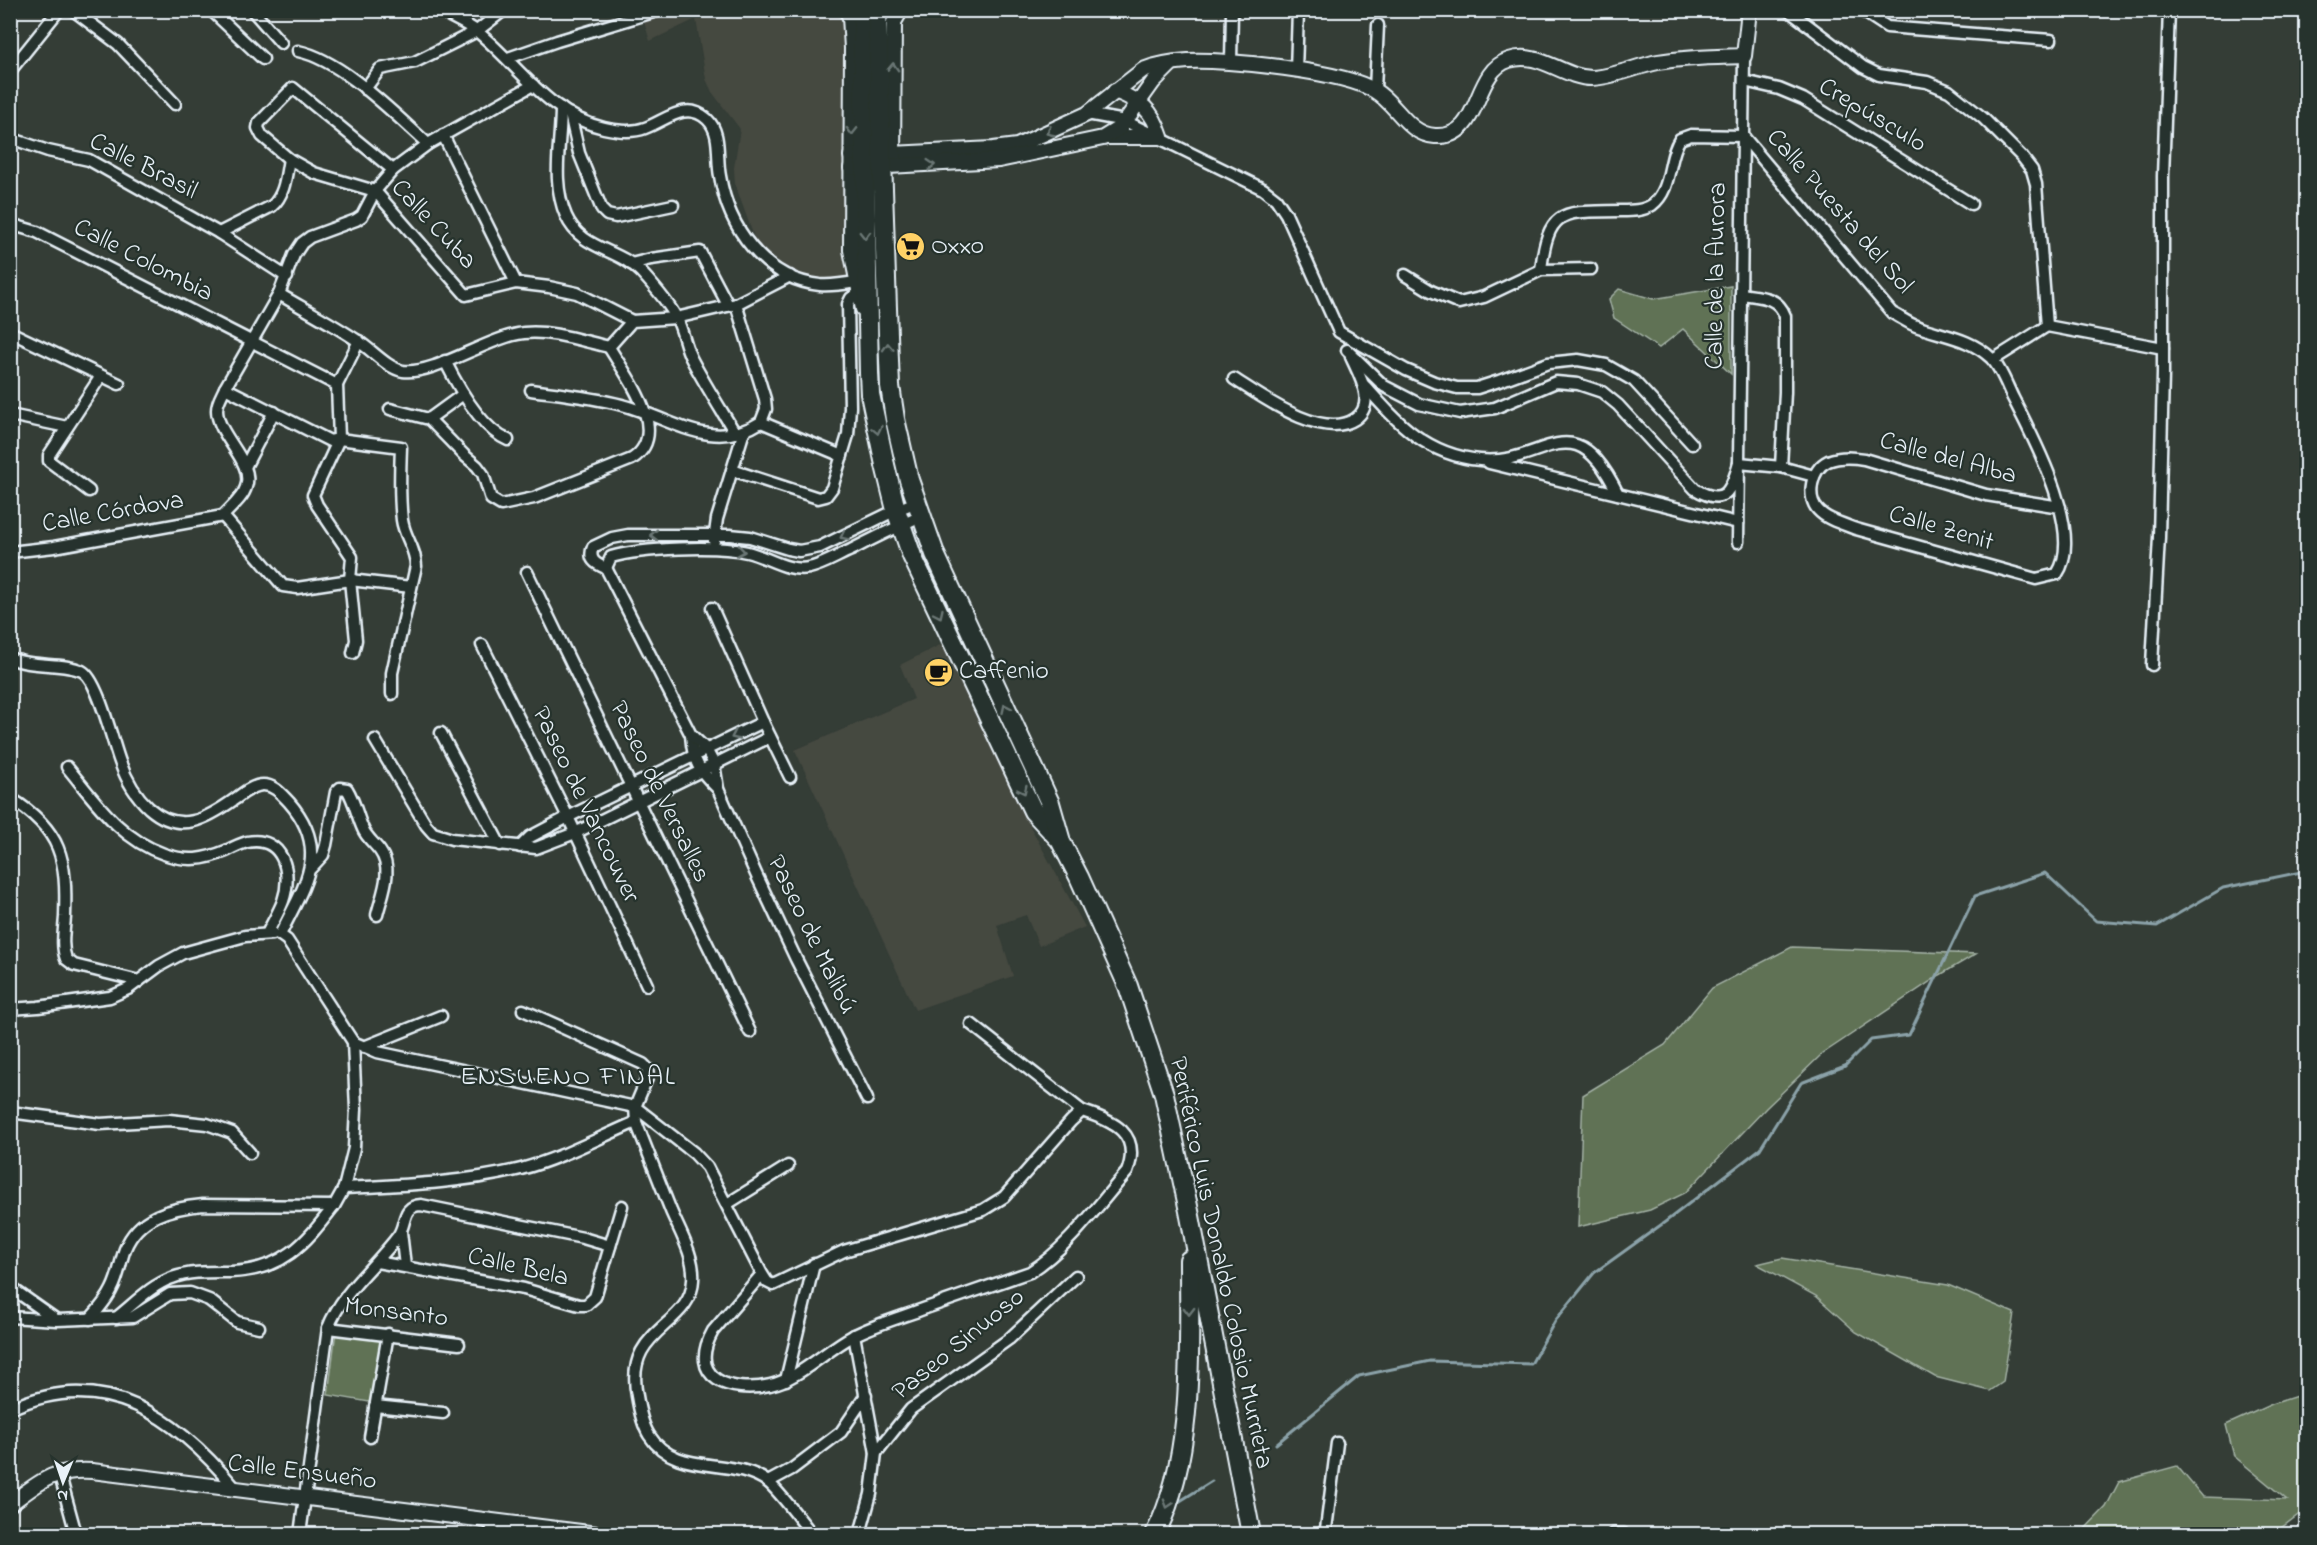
<svg xmlns="http://www.w3.org/2000/svg" width="2317" height="1545" font-family="'Indie Flower',sans-serif">
<style>
.built{fill:#454840}
.green{fill:#607255;stroke:#a4b2a6;stroke-width:1.5}
.lines{fill:none;stroke-linecap:round;stroke-linejoin:round}
.stream{stroke:#8ba2a9;stroke-width:3}
.minor-casing{stroke:#e8f1f8;stroke-width:15}
.tertiary-casing{stroke:#e8f1f8;stroke-width:18}
.primary-casing{stroke:#e8f1f8;stroke-width:22}
.minor{stroke:#26332d;stroke-width:10}
.tertiary{stroke:#26332d;stroke-width:14}
.primary{stroke:#26332d;stroke-width:18}
.oneway{stroke:#6a7674}
.labels{text-anchor:middle;dominant-baseline:central;stroke-width:4.5;stroke-linejoin:round;paint-order:stroke}
.street-label{font-size:26px;fill:#e8f1f8;stroke:#26332d}
.poi-label{font-size:26px;fill:#e8f1f8;stroke:#26332d;text-anchor:start}
.neighbourhood-label{font-size:27px;letter-spacing:1.5px;fill:#e8f1f8;stroke:#26332d}
</style>
<rect width="100%" height="100%" fill="#343d36"/>
<filter id="ink" filterUnits="userSpaceOnUse"><feTurbulence type="fractalNoise" baseFrequency=".0167" numOctaves="2"/><feDisplacementMap in="SourceGraphic" scale="12" xChannelSelector="R" yChannelSelector="G"/><feConvolveMatrix kernelMatrix="1 2 1 2 8 2 1 2 1" color-interpolation-filters="sRGB"/></filter>
<g filter="url(#ink)">
<g class="built">
<path d="M 688,10 L 835,11 L 845,18 L 844,188 L 848,267 L 847,276 L 836,281 L 812,279 L 794,272 L 759,251 L 735,184 L 734,168 L 740,129 L 712,92 L 706,79 L 696,19 L 650,41 L 644,22 Z"/>
<path d="M 944,643 L 1031,828 L 1085,927 L 1039,946 L 1026,915 L 997,925 L 1013,976 L 915,1010 L 795,750 L 914,699 L 900,665 Z"/>
</g>
<g class="green">
<path d="M 1731,286 L 1731,374 L 1683,329 L 1659,348 L 1614,318 L 1609,299 L 1619,289 L 1653,299 Z"/>
<path d="M 1792,947 L 1976,954 L 1940,975 L 1822,1054 L 1766,1108 L 1685,1193 L 1650,1210 L 1578,1227 L 1583,1095 L 1665,1045 L 1712,988 Z"/>
<path d="M 1782,1258 L 1948,1285 L 2014,1313 L 2003,1382 L 1990,1391 L 1935,1377 L 1856,1332 L 1816,1296 L 1757,1264 Z"/>
<path d="M 336,1331 L 385,1336 L 375,1403 L 328,1395 Z"/>
<path d="M 2297,1396 L 2306,1456 L 2306,1509 L 2273,1534 L 2080,1534 L 2106,1507 L 2119,1482 L 2177,1466 L 2203,1497 L 2287,1500 L 2234,1456 L 2226,1425 L 2272,1404 Z"/>
</g>
<g class="lines">
<g class="stream">
<path d="M 1276,1444 L 1359,1376 L 1430,1361 L 1531,1364 L 1555,1321 L 1594,1273 L 1665,1222 L 1760,1149 L 1801,1083 L 1845,1066 L 1871,1040 L 1909,1035 L 1975,896 L 2045,873 L 2096,921 L 2157,926 L 2223,888 L 2306,871"/>
<path d="M 1177,1503 L 1212,1481"/>
</g>
<defs>
<g id="minor">
<path d="M 73,10 L 118,44 L 175,104"/>
<path d="M 211,10 L 263,59"/>
<path d="M 252,10 L 281,43"/>
<path d="M 439,10 C 452,18 468,24 479,33 C 519,66 550,116 604,128 C 617,131 632,133 645,128 C 665,121 686,100 707,119 C 722,133 716,157 720,176 C 728,227 764,279 820,285 C 832,286 844,284 856,282"/>
<path d="M 1788,10 L 1863,67 L 1879,75 L 1927,82 L 1949,91 L 1983,118 L 2022,157 L 2032,170 L 2036,184 L 2047,326"/>
<path d="M 1861,10 L 1887,27 L 2051,40"/>
<path d="M 298,51 C 342,60 394,114 428,144"/>
<path d="M 508,58 L 557,41 L 660,10"/>
<path d="M 1231,62 L 1232,10"/>
<path d="M 10,71 L 59,10"/>
<path d="M 1296,71 L 1298,11"/>
<path d="M 1744,81 L 1779,89 L 1803,99 L 1971,204"/>
<path d="M 365,89 L 380,69 L 415,62 L 477,31 L 504,10"/>
<path d="M 1375,90 L 1378,25"/>
<path d="M 561,108 C 561,145 551,181 566,216 C 581,250 618,248 641,272 C 652,284 670,305 677,319 C 683,331 685,346 691,358 C 704,383 720,408 735,433"/>
<path d="M 570,114 L 579,153 L 602,210 L 607,215 L 616,217 L 673,205"/>
<path d="M 1087,114 L 1125,121 L 1263,189 L 1276,199 L 1286,214 L 1339,332 L 1406,370 L 1434,382 L 1457,388 L 1477,388 L 1499,381 L 1548,363 L 1578,360 L 1606,365 L 1634,381 L 1692,444"/>
<path d="M 443,135 L 516,283"/>
<path d="M 10,138 L 48,151 L 89,160 L 219,233 L 287,277"/>
<path d="M 393,170 L 293,88 L 259,123 L 258,128 L 262,136 L 289,159 L 314,173 L 375,191 L 466,295 L 516,283 L 549,287 L 577,293 L 632,321"/>
<path d="M 10,224 L 37,232 L 337,385"/>
<path d="M 219,233 L 272,206 C 285,195 286,175 289,159"/>
<path d="M 631,264 L 651,259 L 700,252 L 728,305"/>
<path d="M 1541,270 C 1548,206 1565,212 1621,211 C 1631,211 1643,211 1652,205 C 1673,189 1667,158 1680,139 L 1691,135 L 1743,136 L 1892,313 C 1900,317 1908,323 1916,326 C 1943,336 1970,338 1991,358 C 2001,368 2007,386 2013,398 C 2033,437 2085,533 2057,574 L 2036,579 L 1856,529 C 1843,524 1827,520 1818,510 C 1806,497 1811,469 1828,461 C 1840,456 1852,457 1864,459 L 1986,495 L 2060,507"/>
<path d="M 1405,275 L 1431,291 L 1459,303 L 1484,297 L 1541,270 L 1591,269"/>
<path d="M 279,294 C 306,310 333,324 358,341 C 372,350 387,368 403,371 C 435,375 488,337 524,333 C 552,330 582,341 609,347"/>
<path d="M 1741,294 C 1760,297 1778,296 1785,316 L 1785,392 L 1781,467"/>
<path d="M 736,304 L 765,399 L 766,409 L 761,422"/>
<path d="M 2047,326 L 2163,348"/>
<path d="M 10,332 L 119,384"/>
<path d="M 609,347 L 632,321 L 676,318 L 736,304 L 790,276"/>
<path d="M 1347,350 L 1384,386 L 1419,404 L 1460,413 L 1495,408 L 1556,382 L 1578,384 L 1602,392 L 1618,405 L 1695,489 C 1725,507 1731,491 1739,463 L 1781,467 L 1814,476"/>
<path d="M 1993,360 L 2047,326"/>
<path d="M 445,361 C 458,387 481,429 508,440"/>
<path d="M 1234,379 C 1261,396 1322,441 1355,419 C 1377,404 1359,375 1351,357"/>
<path d="M 1364,385 C 1398,423 1426,455 1480,460 C 1544,467 1573,400 1618,494"/>
<path d="M 225,388 L 330,441 L 339,439 L 401,447 C 400,471 399,496 402,520 C 404,536 416,549 416,566 L 392,673 L 392,694"/>
<path d="M 531,390 C 561,394 592,397 622,405 C 669,417 712,454 761,422"/>
<path d="M 390,409 L 429,419 L 464,455 L 477,466 L 483,474 L 491,499 L 501,505 L 534,498 L 632,459 C 672,433 626,376 609,347"/>
<path d="M 10,415 L 67,427"/>
<path d="M 429,419 L 462,395"/>
<path d="M 761,422 L 842,456"/>
<path d="M 1489,463 L 1738,523"/>
<path d="M 245,467 L 274,412"/>
<path d="M 732,470 L 818,498 L 826,496 L 832,488 L 848,435 L 850,407 L 848,304 L 851,298 L 859,294"/>
<path d="M 89,491 L 49,461 L 49,455 L 101,376"/>
<path d="M 223,516 C 230,508 243,498 246,487 C 255,462 217,436 217,410 C 217,402 222,395 225,388 L 279,294 L 294,255 L 302,243 L 310,237 L 356,220 L 362,216 L 375,191 L 393,170 L 428,144 L 533,85"/>
<path d="M 223,516 L 283,586 L 297,588 L 350,580 L 411,587"/>
<path d="M 714,541 L 717,519 L 744,431"/>
<path d="M 1738,542 L 1744,56"/>
<path d="M 10,552 L 54,547 L 223,516"/>
<path d="M 606,568 L 611,557 C 643,548 716,545 747,552 C 768,557 787,572 809,568 C 823,565 837,556 851,550 C 874,538 897,527 921,516"/>
<path d="M 527,572 L 750,1032"/>
<path d="M 712,608 L 763,722 L 790,777"/>
<path d="M 482,645 L 568,817 L 647,985"/>
<path d="M 353,653 L 356,640 L 350,580 L 352,557 L 317,505 L 313,495 L 339,439 L 337,385 L 359,341"/>
<path d="M 10,658 C 33,668 63,662 82,671 C 98,679 113,744 120,762 C 126,779 136,796 149,808 C 180,835 207,819 235,799 C 243,793 253,785 263,785 C 275,785 282,795 289,802 C 332,851 303,887 280,935"/>
<path d="M 2152,665 L 2159,537 L 2163,374 L 2163,176 L 2169,10"/>
<path d="M 441,733 L 500,845"/>
<path d="M 691,735 C 693,763 699,770 718,789"/>
<path d="M 375,740 L 426,825 L 433,833 L 452,839 L 536,848 L 575,833 L 770,737"/>
<path d="M 67,767 C 96,802 120,839 164,854 C 187,862 204,860 226,851 C 232,848 240,844 247,842 C 283,835 293,873 283,901 C 279,912 272,923 267,934"/>
<path d="M 10,798 C 62,830 67,859 65,917 C 64,931 61,946 66,959 L 74,965 L 139,981"/>
<path d="M 520,847 L 530,837 L 568,817 L 763,722"/>
<path d="M 311,868 L 323,855 L 326,845 L 336,792 L 340,788 L 347,789 C 355,802 357,816 363,829 C 366,837 375,844 380,851 C 394,870 382,894 377,915"/>
<path d="M 280,935 L 287,940 L 353,1042 L 356,1109 L 354,1148 L 344,1188"/>
<path d="M 10,1009 L 38,1007 L 110,997 L 128,989 L 159,966 L 183,953 L 245,936 L 273,934"/>
<path d="M 523,1010 L 643,1064 L 647,1068 L 648,1076 L 635,1107 L 636,1122 C 648,1152 659,1181 671,1211 C 680,1232 695,1257 693,1280 C 691,1328 623,1327 637,1396 C 639,1408 642,1424 649,1435 C 676,1478 732,1455 768,1482 C 780,1492 801,1521 812,1534"/>
<path d="M 971,1024 L 1082,1111"/>
<path d="M 353,1042 L 377,1052 L 635,1107 L 694,1153 L 707,1167 L 762,1274 L 767,1282 L 773,1285 L 844,1251 L 983,1210 L 1004,1197 L 1071,1121 L 1082,1111 C 1113,1121 1142,1133 1127,1172 C 1098,1205 1067,1249 1030,1272 C 995,1284 961,1296 926,1308 C 902,1317 876,1324 853,1336 C 826,1350 799,1379 770,1385 C 731,1394 686,1379 713,1331 L 762,1274"/>
<path d="M 364,1047 L 441,1016"/>
<path d="M 867,1099 L 796,959 L 756,874 L 718,789 L 714,764 L 706,749 L 691,735 L 606,568 C 595,564 588,559 593,547 L 612,538 L 628,535 L 730,535 L 750,537 L 788,549 L 799,551 L 820,547 L 896,510 L 917,502"/>
<path d="M 10,1112 L 100,1124 L 169,1120 L 207,1124 L 232,1133 L 250,1153"/>
<path d="M 727,1204 L 788,1166"/>
<path d="M 401,1232 L 405,1266"/>
<path d="M 377,1262 L 524,1289 L 579,1305 L 586,1305 L 595,1297 L 622,1206"/>
<path d="M 10,1287 L 54,1318"/>
<path d="M 10,1317 L 57,1320 L 133,1317 L 170,1294 L 190,1293 L 209,1300 L 237,1322 L 259,1327"/>
<path d="M 116,1318 C 133,1305 151,1285 172,1278 C 190,1271 211,1272 231,1272 C 283,1270 304,1245 334,1206"/>
<path d="M 90,1319 C 98,1310 107,1300 112,1289 C 119,1276 120,1262 125,1249 C 138,1216 171,1208 203,1205 L 334,1206 L 344,1188 C 403,1185 464,1183 521,1169 C 560,1159 598,1138 636,1122"/>
<path d="M 328,1328 L 459,1344"/>
<path d="M 854,1335 L 876,1453"/>
<path d="M 786,1380 L 814,1264"/>
<path d="M 375,1406 L 443,1413"/>
<path d="M 10,1409 C 105,1365 176,1417 236,1489"/>
<path d="M 370,1437 L 388,1334"/>
<path d="M 59,1472 L 76,1534"/>
<path d="M 768,1482 L 792,1469 L 841,1432 L 866,1395"/>
<path d="M 300,1534 L 328,1328 C 342,1291 375,1267 398,1236 C 407,1224 401,1206 421,1205 L 583,1238 L 610,1246"/>
<path d="M 491,1534 L 493,1522"/>
<path d="M 860,1534 L 871,1494 L 876,1453 L 911,1409 L 1009,1339 L 1076,1276"/>
<path d="M 1322,1534 L 1326,1529 L 1337,1443"/>
<path d="M 1613,1534 L 1624,1534"/>
</g>
<g id="tertiary">
<path d="M 846,10 L 850,17 L 852,48 L 851,250 L 863,309"/>
<path d="M 1106,137 L 1161,137 C 1152,109 1142,102 1115,91"/>
<path d="M 851,156 L 993,149 L 1017,146 L 1087,114 L 1143,70 C 1157,64 1173,62 1188,61 C 1225,59 1345,71 1375,91 C 1397,104 1407,134 1435,136 C 1483,139 1471,72 1509,60 C 1539,50 1563,78 1592,78 C 1614,77 1637,66 1658,62 C 1686,57 1716,57 1744,56 L 1749,10"/>
<path d="M 893,162 L 894,22 L 901,10"/>
<path d="M 851,168 L 999,160 L 1103,138 L 1121,127 L 1153,82 L 1172,63"/>
<path d="M 10,1504 C 41,1481 52,1469 92,1471 L 597,1534"/>
</g>
<g id="primary">
<path d="M 862,10 L 869,373 L 870,394 L 885,465 L 896,510 L 912,556 L 1033,811 L 1060,840 L 1079,877 L 1128,986 L 1164,1094 L 1189,1211 L 1251,1534"/>
<path d="M 877,10 L 887,308 L 890,386 L 895,419 L 909,480 L 935,554 L 1050,803 L 1060,838"/>
<path d="M 1155,1534 C 1195,1457 1189,1346 1189,1260"/>
</g>
</defs>
<use href="#minor" class="minor-casing"/>
<use href="#tertiary" class="tertiary-casing"/>
<use href="#primary" class="primary-casing"/>
<use href="#minor" class="minor"/>
<use href="#tertiary" class="tertiary"/>
<use href="#primary" class="primary"/>
</g>
<defs><path id="oneway-chevron" d="M-2-3.5L2.5 0L-2 3.5" fill="none" stroke-width="1.6" stroke-linecap="round" stroke-linejoin="round" transform="scale(1.5)"/></defs>
<g class="oneway">
<use href="#oneway-chevron" transform="translate(893 67) rotate(-88)"/>
<use href="#oneway-chevron" transform="translate(852 131) rotate(91)"/>
<use href="#oneway-chevron" transform="translate(1050 132) rotate(155)"/>
<use href="#oneway-chevron" transform="translate(931 165) rotate(-4)"/>
<use href="#oneway-chevron" transform="translate(865 235) rotate(89)"/>
<use href="#oneway-chevron" transform="translate(888 347) rotate(-93)"/>
<use href="#oneway-chevron" transform="translate(877 430) rotate(78)"/>
<use href="#oneway-chevron" transform="translate(654 535) rotate(-180)"/>
<use href="#oneway-chevron" transform="translate(844 536) rotate(153)"/>
<use href="#oneway-chevron" transform="translate(741 551) rotate(9)"/>
<use href="#oneway-chevron" transform="translate(939 614) rotate(65)"/>
<use href="#oneway-chevron" transform="translate(1006 708) rotate(-115)"/>
<use href="#oneway-chevron" transform="translate(735 736) rotate(155)"/>
<use href="#oneway-chevron" transform="translate(1023 790) rotate(64)"/>
<use href="#oneway-chevron" transform="translate(1189 1311) rotate(90)"/>
<use href="#oneway-chevron" transform="translate(1168 1504) rotate(107)"/>
</g>
</g>
<defs>
<symbol id="supermarket-disc" viewBox="-11 -11 22 22"><circle r="9.5" fill="#ffd166" stroke="#26332d"/><path d="M-6-5.5h2.5l.6 2H6L4.5 2H-2.5L-4.4-4H-6ZM-1.5 3.2a1.3 1.3 0 1 0 .1 0ZM3 3.2a1.3 1.3 0 1 0 .1 0Z" fill="#111"/></symbol>
<symbol id="cafe-disc" viewBox="-11 -11 22 22"><circle r="9.5" fill="#ffd166" stroke="#26332d"/><path d="M-5.5-4.5H6V0H3Q3 3.5 0 3.5H-2.5Q-5.5 3.5-5.5 0ZM3-3.2v2h1.7v-2ZM-6 4.5H4V6H-6Z" fill="#111"/></symbol>
</defs>
<g fill-rule="evenodd">
<use href="#supermarket-disc" x="894" y="230" width="33" height="33"/>
<use href="#cafe-disc" x="922" y="656" width="33" height="33"/>
</g>
<g class="labels">
<g class="street-label">
<text transform="translate(1872 116) rotate(31)">Crepúsculo</text>
<text transform="translate(143 167) rotate(27)">Calle Brasil</text>
<text transform="translate(1839 212) rotate(49)">Calle Puesta del Sol</text>
<text transform="translate(433 225) rotate(47)">Calle Cuba</text>
<text transform="translate(143 261) rotate(27)">Calle Colombia</text>
<text transform="translate(1717 276) rotate(-89)">Calle de la Aurora</text>
<text transform="translate(1948 459) rotate(15)">Calle del Alba</text>
<text transform="translate(113 513) rotate(-10)">Calle Córdova</text>
<text transform="translate(1941 529) rotate(16)">Calle Zenit</text>
<text transform="translate(659 792) rotate(64)">Paseo de Versalles</text>
<text transform="translate(585 805) rotate(64)">Paseo de Vancouver</text>
<text transform="translate(811 935) rotate(64)">Paseo de Malibú</text>
<text transform="translate(1220 1263) rotate(78)">Periférico Luis Donaldo Colosio Murrieta</text>
<text transform="translate(518 1268) rotate(13)">Calle Bela</text>
<text transform="translate(396 1313) rotate(7)">Monsanto</text>
<text transform="translate(959 1345) rotate(-39)">Paseo Sinuoso</text>
<text transform="translate(302 1473) rotate(7)">Calle Ensueño</text>
</g>
<g class="poi-label">
<text x="931" y="247">Oxxo</text>
<text x="959" y="672">Caffenio</text>
</g>
<g class="neighbourhood-label">
<text x="568" y="1077">ENSUENO FINAL</text>
</g>
</g>
<rect width="2317" height="1545" fill="none" stroke="#26332d" stroke-width="36"/>
<rect x="18" y="18" width="2281" height="1509" fill="none" stroke="#e8f1f8" stroke-width="2" filter="url(#ink)"/>
<g transform="translate(63 1482) rotate(182)" stroke="#26332d" stroke-width="4.5" paint-order="stroke">
<path d="M0-4.5L10 22L0 15L-10 22Z" fill="#e8f1f8"/>
<text y="-9" font-size="16" font-weight="bold" text-anchor="middle" fill="#e8f1f8">N</text>
</g>
</svg>
